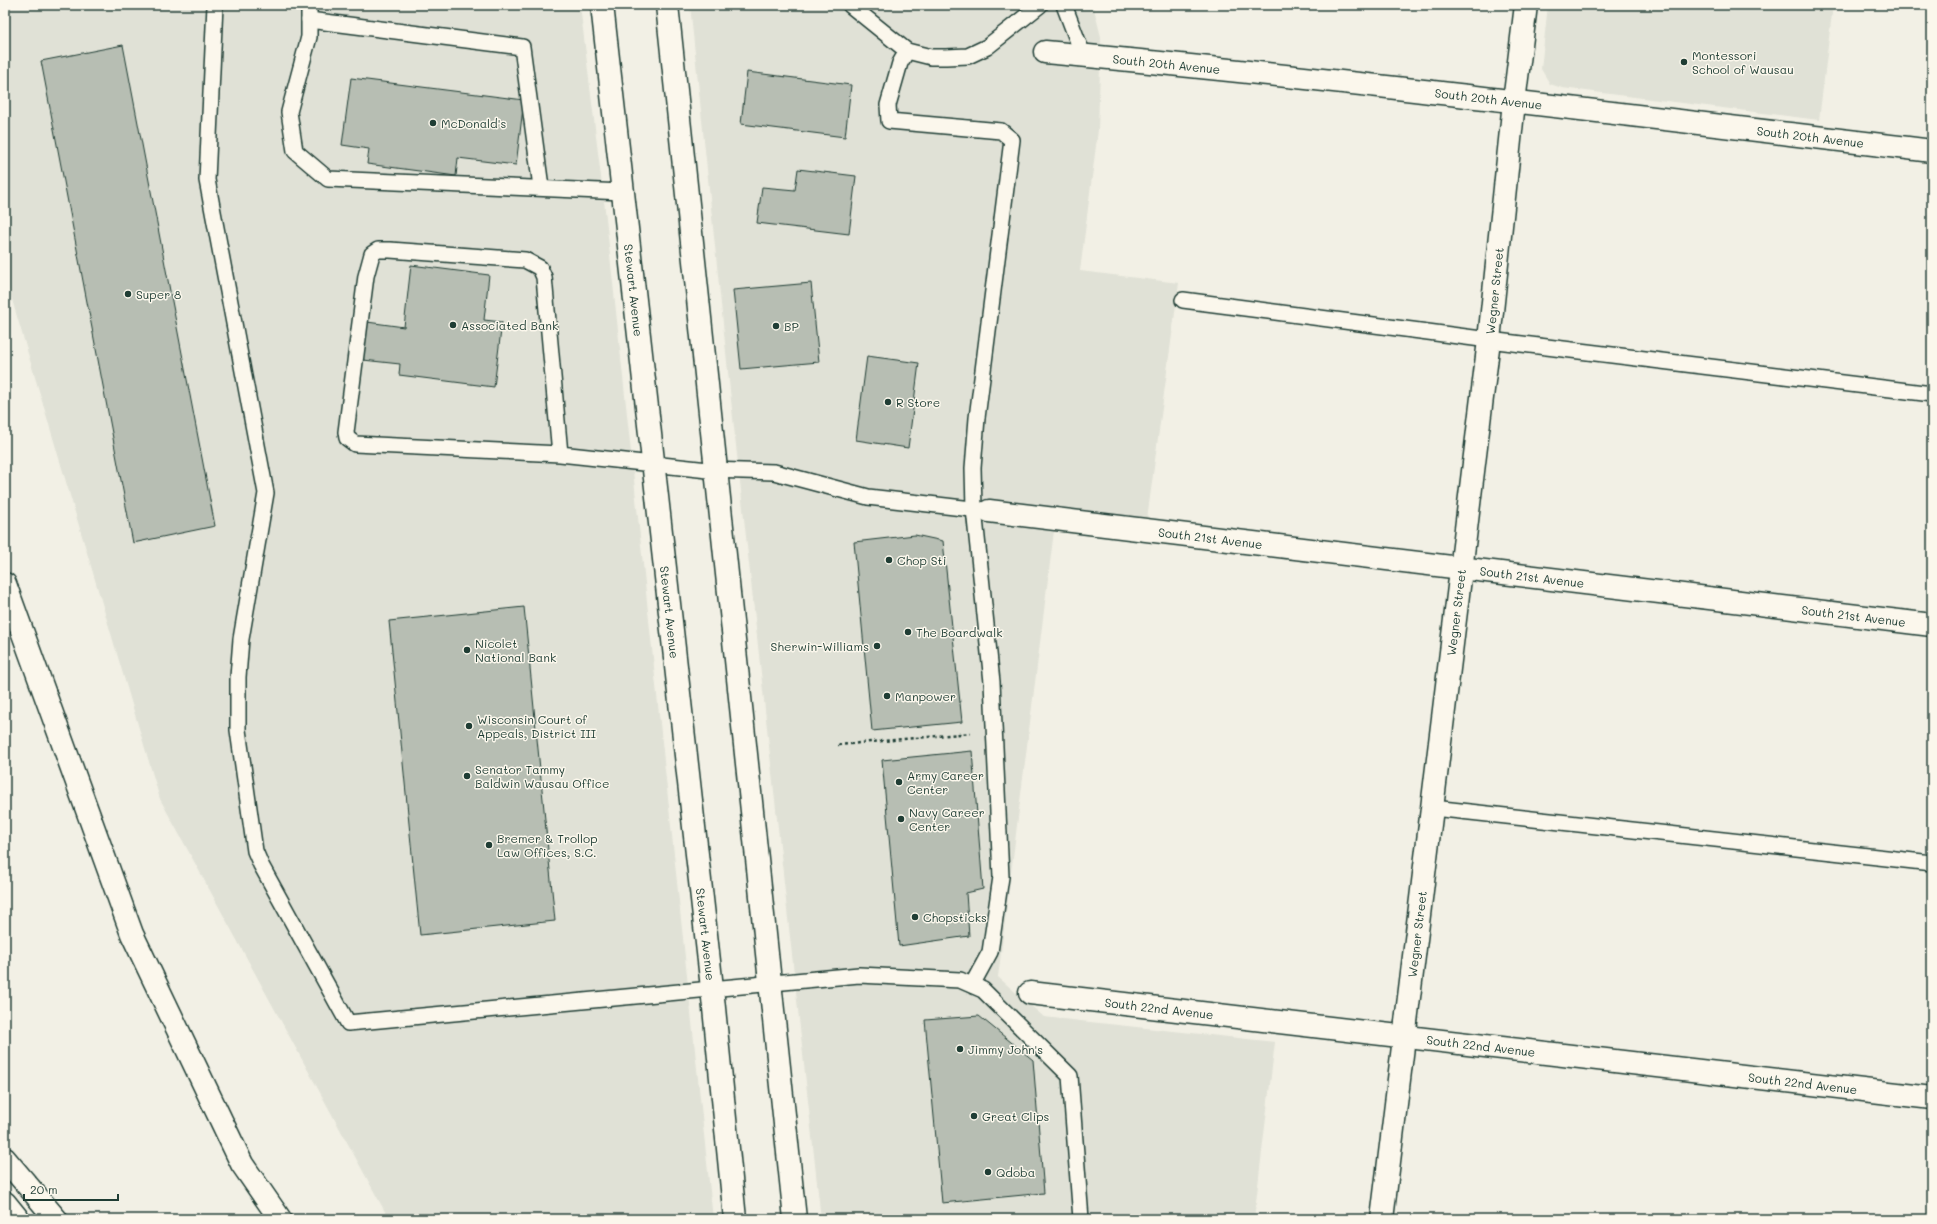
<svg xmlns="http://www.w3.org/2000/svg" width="1937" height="1224" font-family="Mali,sans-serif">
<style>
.built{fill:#e0e1d6}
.building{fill:#b7beb3;stroke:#1f3d34}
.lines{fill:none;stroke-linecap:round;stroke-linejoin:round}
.lane-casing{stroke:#1f3d34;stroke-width:18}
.street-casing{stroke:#1f3d34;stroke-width:25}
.secondary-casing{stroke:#1f3d34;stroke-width:25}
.highway-casing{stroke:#1f3d34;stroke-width:25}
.path{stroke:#1f3d34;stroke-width:2.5;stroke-dasharray:3 3;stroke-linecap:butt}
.lane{stroke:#fbf7ec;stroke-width:15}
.street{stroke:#fbf7ec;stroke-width:22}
.secondary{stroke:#fbf7ec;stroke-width:22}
.highway{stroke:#fbf7ec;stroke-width:22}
.poi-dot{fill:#1f3d34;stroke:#fbf7ec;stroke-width:1.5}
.labels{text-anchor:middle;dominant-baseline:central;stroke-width:3;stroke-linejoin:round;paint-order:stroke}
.poi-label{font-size:12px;fill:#1f3d34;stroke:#fbf7ec;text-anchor:start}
.street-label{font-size:12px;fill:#1f3d34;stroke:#fbf7ec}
</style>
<rect width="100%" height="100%" fill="#f2f0e5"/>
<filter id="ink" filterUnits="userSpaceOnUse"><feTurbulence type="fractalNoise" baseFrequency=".025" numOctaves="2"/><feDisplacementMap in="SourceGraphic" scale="8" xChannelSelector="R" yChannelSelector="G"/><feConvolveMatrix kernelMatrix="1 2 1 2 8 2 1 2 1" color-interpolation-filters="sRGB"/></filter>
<g filter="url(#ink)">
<g class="built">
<path d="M 5,5 L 580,5 L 606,218 L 713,1219 L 389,1219 L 160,799 L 5,276 Z"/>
<path d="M 690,5 L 1093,5 L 1101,37 L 1098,130 L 1080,271 L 1179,283 L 1147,519 L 1057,507 L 998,977 L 1044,1017 L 1275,1042 L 1254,1219 L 821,1219 L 730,391 Z"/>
<path d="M 1548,5 L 1833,5 L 1819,120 L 1562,88 L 1550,84 L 1541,69 Z"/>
</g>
<g class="building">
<path d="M 974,5 L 1004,5 L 1004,8 Z"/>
<path d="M 123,45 L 215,526 L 133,543 L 41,61 Z"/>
<path d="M 747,72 L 851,85 L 845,137 L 741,124 Z"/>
<path d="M 351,78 L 524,100 L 516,165 L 458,158 L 456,176 L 367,164 L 369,149 L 342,145 Z"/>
<path d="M 798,169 L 856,176 L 849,234 L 757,223 L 762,187 L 795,190 Z"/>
<path d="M 411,265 L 489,275 L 484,320 L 502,322 L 494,387 L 399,375 L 400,364 L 363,360 L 367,322 L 404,327 Z"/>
<path d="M 811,283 L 819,362 L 741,369 L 733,290 Z"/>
<path d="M 867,356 L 919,363 L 908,448 L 856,440 Z"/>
<path d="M 915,535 L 943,541 L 962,722 L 872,731 L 854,542 Z"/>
<path d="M 524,607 L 555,921 L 420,935 L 389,621 Z"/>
<path d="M 972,751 L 983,889 L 966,893 L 969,936 L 899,946 L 882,760 Z"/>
<path d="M 979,1016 L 1033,1060 L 1044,1193 L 942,1203 L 925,1020 Z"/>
</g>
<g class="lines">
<defs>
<g id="lane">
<path d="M 215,5 L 207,180 L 266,493 L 241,639 L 238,677 L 238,730 L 255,851 L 261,865 L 348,1023 L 859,975 L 960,980 L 983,990 L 1070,1076 L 1081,1219"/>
<path d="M 309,5 L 309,37 L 289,112 L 295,151 L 328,179 L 623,192"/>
<path d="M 850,5 L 907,51 L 931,57 L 946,57 L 968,56 L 987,47 L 1040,5"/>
<path d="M 1064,5 L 1083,55"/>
<path d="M 309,20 L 522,47 L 541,187"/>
<path d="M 907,51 L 900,63 L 888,105 L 889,121 L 1001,131 L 1012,140 L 977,418 L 973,468 L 974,509 L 992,682 L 1001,877 L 990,952 L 972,985"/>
<path d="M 1183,300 L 1489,340 L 1932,394"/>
<path d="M 560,454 L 544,277 L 540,268 L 525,260 L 390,250 L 378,250 L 372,254 L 366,276 L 346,432 L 347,438 L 355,444 L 560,454 L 708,470 L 774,472 L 868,497 L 989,511"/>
<path d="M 1433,808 L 1932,863"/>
</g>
<g id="street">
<path id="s1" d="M 1045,52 C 1341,79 1637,116 1932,151"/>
<path id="s2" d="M 989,511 L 1932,625"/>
<path id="s3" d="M 1030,993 L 1932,1098"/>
<path id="s4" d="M 1382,1219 L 1489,340 L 1514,102 L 1526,5"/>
</g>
<g id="secondary">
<path id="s5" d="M 602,5 L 712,988 L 735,1219"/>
<path d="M 667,5 L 795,1219"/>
</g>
<g id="highway">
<path d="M 5,584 L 132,934 L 242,1164 L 280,1219"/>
<path d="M 5,1159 L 56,1219"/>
<path d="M 5,1203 L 18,1219"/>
</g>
</defs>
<use href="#lane" class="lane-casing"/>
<use href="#street" class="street-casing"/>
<use href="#secondary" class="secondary-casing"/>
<use href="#highway" class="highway-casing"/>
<path class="path" d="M 838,745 L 971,733"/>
<use href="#lane" class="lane"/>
<use href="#street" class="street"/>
<use href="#secondary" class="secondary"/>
<use href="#highway" class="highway"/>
</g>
</g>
<g class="poi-dot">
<circle cx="1684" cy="62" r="4"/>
<circle cx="433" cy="123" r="4"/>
<circle cx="128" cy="294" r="4"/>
<circle cx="453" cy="325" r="4"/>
<circle cx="776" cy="326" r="4"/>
<circle cx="888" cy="402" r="4"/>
<circle cx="889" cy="560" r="4"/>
<circle cx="908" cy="632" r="4"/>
<circle cx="877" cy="646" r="4"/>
<circle cx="467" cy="650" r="4"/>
<circle cx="887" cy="696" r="4"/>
<circle cx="469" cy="726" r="4"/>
<circle cx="467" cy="776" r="4"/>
<circle cx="899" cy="782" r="4"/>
<circle cx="901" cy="819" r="4"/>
<circle cx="489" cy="845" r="4"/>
<circle cx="915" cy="917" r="4"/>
<circle cx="960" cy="1049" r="4"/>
<circle cx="974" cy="1116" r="4"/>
<circle cx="988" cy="1172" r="4"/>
</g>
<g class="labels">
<g class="poi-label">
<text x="1692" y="55">Montessori<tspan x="1692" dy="14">School of Wausau</tspan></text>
<text x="441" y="123">McDonald's</text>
<text x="136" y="294">Super 8</text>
<text x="461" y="325">Associated Bank</text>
<text x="784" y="326">BP</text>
<text x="896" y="402">R Store</text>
<text x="897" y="560">Chop Sti</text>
<text x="916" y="632">The Boardwalk</text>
<text x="475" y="643">Nicolet<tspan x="475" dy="14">National Bank</tspan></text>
<text x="869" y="646" text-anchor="end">Sherwin-Williams</text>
<text x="895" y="696">Manpower</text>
<text x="477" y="719">Wisconsin Court of<tspan x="477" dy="14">Appeals, District III</tspan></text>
<text x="475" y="769">Senator Tammy<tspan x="475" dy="14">Baldwin Wausau Office</tspan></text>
<text x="907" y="775">Army Career<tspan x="907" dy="14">Center</tspan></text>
<text x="909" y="812">Navy Career<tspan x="909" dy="14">Center</tspan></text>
<text x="497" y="838">Bremer &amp; Trollop<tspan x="497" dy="14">Law Offices, S.C.</tspan></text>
<text x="923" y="917">Chopsticks</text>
<text x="968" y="1049">Jimmy John's</text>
<text x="982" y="1116">Great Clips</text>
<text x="996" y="1172">Qdoba</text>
</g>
<g class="street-label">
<text stroke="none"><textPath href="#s1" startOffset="122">South 20th Avenue</textPath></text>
<text stroke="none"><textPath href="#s1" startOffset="446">South 20th Avenue</textPath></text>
<text stroke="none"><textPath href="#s1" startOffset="770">South 20th Avenue</textPath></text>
<text stroke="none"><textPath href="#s5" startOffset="287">Stewart Avenue</textPath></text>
<text stroke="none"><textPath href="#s4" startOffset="935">Wegner Street</textPath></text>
<text stroke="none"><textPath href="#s2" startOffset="223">South 21st Avenue</textPath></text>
<text stroke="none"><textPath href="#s2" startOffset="547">South 21st Avenue</textPath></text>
<text stroke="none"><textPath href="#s5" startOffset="611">Stewart Avenue</textPath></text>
<text stroke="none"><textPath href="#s4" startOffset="611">Wegner Street</textPath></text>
<text stroke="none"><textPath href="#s2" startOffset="871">South 21st Avenue</textPath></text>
<text stroke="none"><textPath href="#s5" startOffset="935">Stewart Avenue</textPath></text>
<text stroke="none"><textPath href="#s4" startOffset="287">Wegner Street</textPath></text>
<text stroke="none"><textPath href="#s3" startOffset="130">South 22nd Avenue</textPath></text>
<text stroke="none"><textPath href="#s3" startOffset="454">South 22nd Avenue</textPath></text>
<text stroke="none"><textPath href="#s3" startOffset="778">South 22nd Avenue</textPath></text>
</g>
</g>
<rect width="1937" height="1224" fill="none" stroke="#fbf7ec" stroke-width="20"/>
<rect x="10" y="10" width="1917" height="1204" fill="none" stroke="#1f3d34" stroke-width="1.5" filter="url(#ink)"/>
<path d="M24 1194v6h94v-6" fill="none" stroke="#1f3d34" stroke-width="2"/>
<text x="30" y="1194" font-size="12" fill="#1f3d34" stroke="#fbf7ec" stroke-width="3" paint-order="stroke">20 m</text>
</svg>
